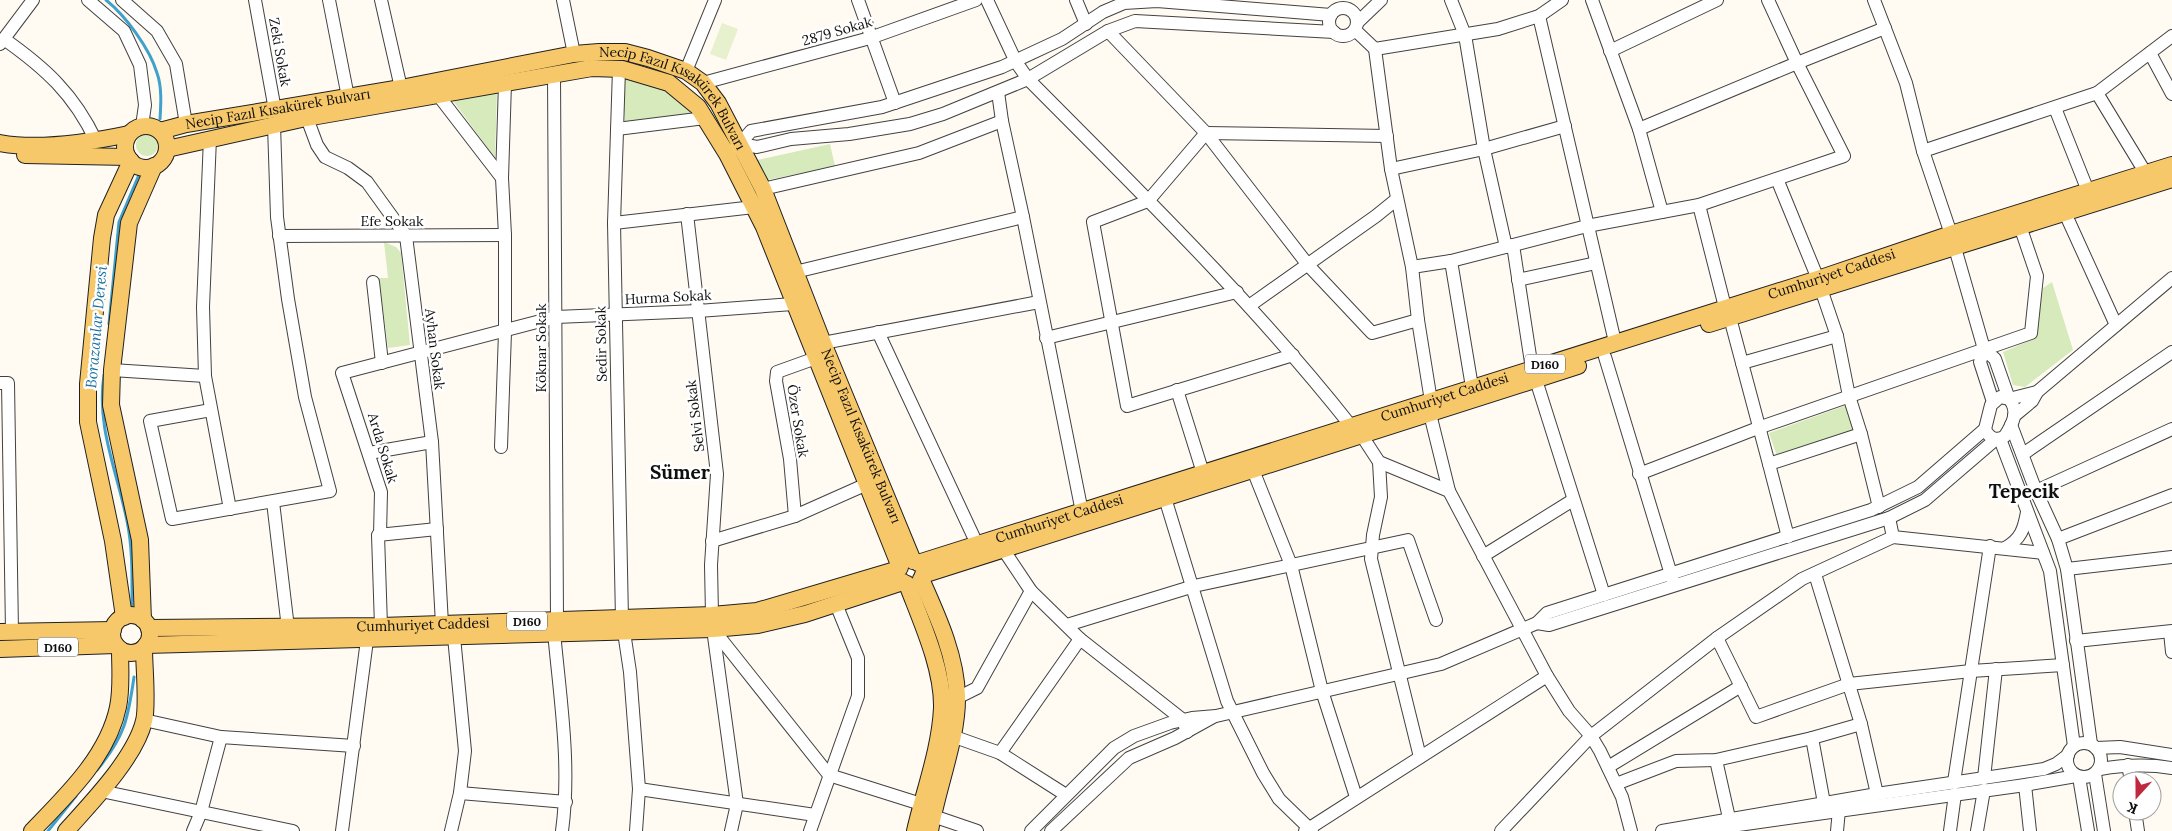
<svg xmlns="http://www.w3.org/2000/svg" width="2172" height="831" font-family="Lora,serif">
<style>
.green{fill:#d7eabb}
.pitch{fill:#e8f1cd}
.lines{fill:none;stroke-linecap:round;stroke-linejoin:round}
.stream{stroke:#3fa1cc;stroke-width:3}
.minor-casing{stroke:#424242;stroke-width:14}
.major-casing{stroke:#202020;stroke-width:18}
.minor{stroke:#fff;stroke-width:12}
.major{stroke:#f7c86a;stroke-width:16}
.labels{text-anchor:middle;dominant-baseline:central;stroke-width:5;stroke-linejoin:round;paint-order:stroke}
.shield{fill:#fff;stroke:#575757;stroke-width:1}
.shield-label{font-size:12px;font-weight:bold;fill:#0f0f0f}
.street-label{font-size:14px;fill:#0f0f0f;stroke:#fff}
.water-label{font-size:15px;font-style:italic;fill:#1972a1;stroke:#fff}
.district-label{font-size:19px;font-weight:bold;fill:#0f0f0f;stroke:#fff}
</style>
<rect width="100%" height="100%" fill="#fffbf2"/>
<g class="green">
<path d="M 622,78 C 650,83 676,90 692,116 L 625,124 Z"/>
<path d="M 497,90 L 495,158 L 451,98 Z"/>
<circle cx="147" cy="145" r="11"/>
<path d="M 830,144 L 835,166 L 763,181 L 757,160 Z"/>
<path d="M 384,242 L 396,247 L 401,253 L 410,345 L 388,348 L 379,278 L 388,278 Z"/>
<path d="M 2052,282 L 2073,350 L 2025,387 L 2013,385 L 2003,352 L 2036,338 L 2043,288 Z"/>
<path d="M 1847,405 L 1856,431 L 1777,456 L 1769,433 Z"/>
</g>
<path class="pitch" d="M 722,23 L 738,29 L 726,60 L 710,54 Z"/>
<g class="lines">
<g class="stream">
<path d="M 106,0 C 125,15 150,49 157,73 C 162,87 161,104 160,119"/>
<path d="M 109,324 L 119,222 L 141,170"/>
<path d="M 104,375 C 96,426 117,471 127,521 C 133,550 132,579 132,608"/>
<path d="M 97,770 C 125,736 128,719 134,677"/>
<path d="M 48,831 L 76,796"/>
</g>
<defs>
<g id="minor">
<path d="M 88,0 L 124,31 L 140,65 L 145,105 L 142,126"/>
<path d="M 122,0 L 157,31 L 176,64 L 186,124"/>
<path d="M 255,0 L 275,110"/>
<path d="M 329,0 L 348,97"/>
<path d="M 381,0 L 401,88"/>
<path d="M 563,0 L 574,54"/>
<path d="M 858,0 L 895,103"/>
<path d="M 987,0 L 1016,62 L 1028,79 C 1139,191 1253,302 1351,426"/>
<path d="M 1076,0 L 1086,24"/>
<path d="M 1451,0 L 1465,35 L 1484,149 L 1506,247"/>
<path d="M 1592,0 L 1639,129 L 1662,212"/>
<path d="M 1768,0 L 1797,63 L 1885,28"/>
<path d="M 1874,0 L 1906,83 L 1923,151 L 1951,234 L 1984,349 L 1995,359 L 2009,399 L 2037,392 L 2032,401 L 2014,416"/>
<circle cx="1343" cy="22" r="14"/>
<path d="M 1539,16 L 1615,342"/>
<path d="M 1358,22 L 1381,0"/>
<path d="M 1355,30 L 1375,49 L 1498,29 L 1539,16 L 1562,0"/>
<path d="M 1108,31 L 1206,133 L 1308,265 L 1372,333 L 1418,320"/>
<path d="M 4,39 C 45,68 74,94 96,141"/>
<path d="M 0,44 L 33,0"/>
<path d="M 1375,49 L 1391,169 L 1412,267 L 1418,320 L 1431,401"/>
<path d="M 1610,51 L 1717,0"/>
<path d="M 2150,53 L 2172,94"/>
<path d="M 619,69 L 614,223 L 622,619"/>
<path d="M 686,71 L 715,0"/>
<path d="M 554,75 L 557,620"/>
<path d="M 703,83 L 870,38 L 976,0"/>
<path d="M 998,92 L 1002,121 L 1023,217 L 1082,512"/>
<path d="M 2097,93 L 2145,172"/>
<path d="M 438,95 L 502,178"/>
<path d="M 2055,108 L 2088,191"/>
<path d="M 304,110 L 317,145 L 325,157 L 348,168 L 367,182 L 406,236 L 432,442 L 442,624"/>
<path d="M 617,129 L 705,118"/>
<path d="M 210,138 L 203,307 L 205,376 L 230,509"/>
<path d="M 740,144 L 757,147 L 791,139 L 849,134 L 910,124 L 943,114 L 1028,79 L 1108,31 L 1135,21 L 1334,32"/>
<path d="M 733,150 L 740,144 L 751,131 L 882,107 L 1002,67 L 1062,39 L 1103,12 L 1124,3 L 1157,1 L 1331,15"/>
<path d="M 1923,151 L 2097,93 L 2172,36"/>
<path d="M 1391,169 L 1484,149 L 1565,126"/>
<path d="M 1777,179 L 1818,279"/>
<path d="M 763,189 L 919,153 L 1002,121"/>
<path d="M 1699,205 L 1725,307"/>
<path d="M 2065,213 L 2116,325"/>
<path d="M 687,214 L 717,474 L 711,565 L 712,615"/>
<path d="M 614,223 L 754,207"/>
<path d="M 279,236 L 505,235"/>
<path d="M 1513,245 L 1532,369"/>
<path d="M 1451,261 L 1472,387"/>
<path d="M 1412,267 L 1451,261 L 1587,226 L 1699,205 L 1844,156 L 1797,63 L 1639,129"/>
<path d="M 795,272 L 1023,217"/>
<path d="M 1518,280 L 1596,263"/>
<path d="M 373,282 L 382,363"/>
<path d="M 1821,289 L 1837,336 L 1849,396 L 1861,434 L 1879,507"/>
<path d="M 1249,306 L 1376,216 L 1397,199"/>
<path d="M 1730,318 L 1769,464 L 1861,434"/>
<path d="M 878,332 L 977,544"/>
<path d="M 1046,338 L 1237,292"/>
<path d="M 823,343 L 1039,302"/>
<path d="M 1984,349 L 1980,362 L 1993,402"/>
<path d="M 1293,355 L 1127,406 L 1093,222 L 1148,201 L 1206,133 L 1387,136"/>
<path d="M 1605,357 L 1673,581"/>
<path d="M 1742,363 L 1837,336"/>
<path d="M 112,370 L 205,376"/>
<path d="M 1536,380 L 1604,595"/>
<path d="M 0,383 L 8,383 L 12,631"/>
<path d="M 1177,390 L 1203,473"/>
<path d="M 2037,392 L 2172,278"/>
<path d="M 2000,397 L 2009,399 C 2020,411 2012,425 2005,436 C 1996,442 1989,438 1985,429 L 1991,405 Z"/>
<path d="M 211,410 L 150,421 L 172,519 L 330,491 L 305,397 L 288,299 L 277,217 L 274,125"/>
<path d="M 1430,414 L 1449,491"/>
<path d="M 2011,425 L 2036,491 L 2058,539 L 2067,569 L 2091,744"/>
<path d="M 1362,436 L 1379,462 L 1449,491 L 1547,676 L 1569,711 L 1591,736 L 1600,751 L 1622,797 L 1631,831"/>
<path d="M 2000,439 L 2050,571 L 2074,746"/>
<path d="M 501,447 L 505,332 L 505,235 L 502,178 L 505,83"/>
<path d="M 369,453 L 432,442"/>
<path d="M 2023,454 L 2172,352"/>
<path d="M 1379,462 L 1381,497 L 1373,535 L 1371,559 L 1420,757"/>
<path d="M 1769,464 L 1788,537"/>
<path d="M 1253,470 L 1291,565 L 1322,691 L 1356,797"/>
<path d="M 1639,474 L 1758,428 L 2031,333 L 2037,276 L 2020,226"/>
<path d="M 2036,491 L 2172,429"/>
<path d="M 1165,498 L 1227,701 L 1263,773 L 1279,799 L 1312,831"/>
<path d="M 273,502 L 288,628"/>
<path d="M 795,516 L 790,459 L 776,381 L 777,372 L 816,358"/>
<path d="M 380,535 L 381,492 L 342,373 L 556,317 L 698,311 L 793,304"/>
<path d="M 1893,537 L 2043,553"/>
<path d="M 2058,539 L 2172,495"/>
<path d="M 712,541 L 795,516 L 867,484"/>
<path d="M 2005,548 C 2021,539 2024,529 2027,512"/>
<path d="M 1003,549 L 1031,591 L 1080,639 L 1183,720 L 1187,732"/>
<path d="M 1483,556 L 1573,500"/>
<path d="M 2067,569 L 2172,557"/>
<path d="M 1815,574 L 1861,724 L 1877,794"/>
<path d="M 1537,623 L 1549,625 L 1889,518 L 1925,500 L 1996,439"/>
<path d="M 1067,625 L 1194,586 L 1408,540 L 1436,620"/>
<path d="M 381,626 L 378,535 L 437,529"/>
<path d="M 713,629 L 829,775 L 921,804"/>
<path d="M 713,629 L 737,804 L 731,831"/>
<path d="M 554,632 C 560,698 571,765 562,831"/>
<path d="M 624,632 L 630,672 L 639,789 L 636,831"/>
<path d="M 2170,632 L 2172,652"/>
<path d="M 1717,638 L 1756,717 L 1849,684 L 1971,671 L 2063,665"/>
<path d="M 2076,641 L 2172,631"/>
<path d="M 957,698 L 977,688 L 1031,591"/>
<path d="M 144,720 L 221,737"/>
<path d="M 952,736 L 1000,753 L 1080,639"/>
<path d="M 1812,738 L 1861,724"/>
<circle cx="2084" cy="760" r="17"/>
<path d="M 2096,748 L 2120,747 L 2172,755"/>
<path d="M 1000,753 L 1066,795"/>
<path d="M 1716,760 L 1729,818"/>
<path d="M 2128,765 L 2131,781"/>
<path d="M 1608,767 L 1741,686"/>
<path d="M 2100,769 C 2125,765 2147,764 2172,768"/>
<path d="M 2095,774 L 2104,831"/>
<path d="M 2079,777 L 2088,831"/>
<path d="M 1984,778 L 1996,669"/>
<path d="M 1954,782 L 1990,546"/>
<path d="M 1616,784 L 1676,761 L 1716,760 L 1812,738 L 1824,803"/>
<path d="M 2025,785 L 2030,831"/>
<path d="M 639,789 L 815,815"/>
<path d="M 101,791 L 293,831"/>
<path d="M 460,793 L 566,802"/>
<path d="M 2135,811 L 2138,831"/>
<path d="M 933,816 L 977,831"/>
<path d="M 1703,830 L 2025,785 L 2076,776"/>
<path d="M 193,831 L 201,812 L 221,737 L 354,746"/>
<path d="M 342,831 L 367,640"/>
<path d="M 451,831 L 460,793 L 465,751 L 454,637"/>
<path d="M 810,831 L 858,696 L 858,658 L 836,604"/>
<path d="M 1031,831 L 1114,748 L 1134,736 L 1170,723 L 1192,718 L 1216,716 L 1441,664 L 1537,623 L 1547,613 L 1871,510 L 1918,487 L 1985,429"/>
<path d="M 1051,831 L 1129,758 L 1175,738 L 1213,717"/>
<path d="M 1305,831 L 1547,676"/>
<path d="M 1501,831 L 1591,736 L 1717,638 L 1802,579 L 1893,537 L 1889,518"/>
<path d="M 1662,831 L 1877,794 L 2044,769 L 2056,764 L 2068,755"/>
<path d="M 1837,831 L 1839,810"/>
<path d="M 1950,831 L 1955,794"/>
<path d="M 1977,831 L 1984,790"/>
</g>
<g id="major">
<circle cx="146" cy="147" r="21"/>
<path id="s1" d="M 160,131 L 186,124 L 401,88 L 574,54 L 599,52 L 625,52 L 648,58 L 686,71 L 703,83 L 718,103 L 763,189 L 823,343 L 913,561"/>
<path d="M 0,143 C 38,150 91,142 129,134"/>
<path d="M 167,149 L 306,118 L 592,68 L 622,69 L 669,83 L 698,107 L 727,154 L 764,227 L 900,567"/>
<path d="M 25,155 L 128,157"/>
<path d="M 1709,324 L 2172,179"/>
<path id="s2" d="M 918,563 L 1818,279 L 1951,234 L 2172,165"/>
<path d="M 923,575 L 1578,366"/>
<path d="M 921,579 C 937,615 956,655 957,696 C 958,738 937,788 930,831"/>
<path d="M 907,584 C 921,621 943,668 942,708 C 940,750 924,791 915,831"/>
<circle cx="131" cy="634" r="19"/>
<path d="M 124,617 L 113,541 L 88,422 L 88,384 L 102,238 L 106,215 L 131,161"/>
<path d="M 143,620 L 140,540 L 111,405 L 112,370 L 129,223 L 154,166"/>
<path id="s3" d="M 149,628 L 381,626 L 712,615 L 757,611 L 899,569"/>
<path d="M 0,632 L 113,630"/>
<path d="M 146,645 L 713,629 L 758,625 L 805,614 L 903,582"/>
<path d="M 0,649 L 116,645"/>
<path d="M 32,831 C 66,796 108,756 118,707 C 122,688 120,668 120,649"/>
<path d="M 66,831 C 91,803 135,758 144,721 C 148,705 144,667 144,648"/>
</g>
</defs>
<use href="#minor" class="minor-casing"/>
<use href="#major" class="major-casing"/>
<use href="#minor" class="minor"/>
<use href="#major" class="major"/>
</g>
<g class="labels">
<g class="shield">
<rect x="1525" y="354.5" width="40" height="19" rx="4"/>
<rect x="507" y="611.5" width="40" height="19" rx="4"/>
<rect x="38" y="637.5" width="40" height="19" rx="4"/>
</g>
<g class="shield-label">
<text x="1545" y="364">D160</text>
<text x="527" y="621">D160</text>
<text x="58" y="647">D160</text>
</g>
<g class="street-label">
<text transform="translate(837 31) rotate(-16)">2879 Sokak</text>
<text transform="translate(280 52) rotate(80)">Zeki Sokak</text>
<text stroke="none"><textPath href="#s1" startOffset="540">Necip Fazıl Kısakürek Bulvarı</textPath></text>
<text stroke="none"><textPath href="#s1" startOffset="120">Necip Fazıl Kısakürek Bulvarı</textPath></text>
<text x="392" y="221">Efe Sokak</text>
<text stroke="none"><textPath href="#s2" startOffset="958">Cumhuriyet Caddesi</textPath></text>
<text transform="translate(668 297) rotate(-3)">Hurma Sokak</text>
<text transform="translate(601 344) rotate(-91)">Sedir Sokak</text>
<text transform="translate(541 348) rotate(-90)">Köknar Sokak</text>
<text transform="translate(435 349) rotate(83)">Ayhan Sokak</text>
<text stroke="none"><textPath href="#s2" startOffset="552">Cumhuriyet Caddesi</textPath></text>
<text transform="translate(695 416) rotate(-97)">Selvi Sokak</text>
<text transform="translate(798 421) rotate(81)">Özer Sokak</text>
<text stroke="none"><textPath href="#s1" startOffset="945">Necip Fazıl Kısakürek Bulvarı</textPath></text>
<text transform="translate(383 448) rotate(73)">Arda Sokak</text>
<text stroke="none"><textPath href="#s2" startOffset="148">Cumhuriyet Caddesi</textPath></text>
<text stroke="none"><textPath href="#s3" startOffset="274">Cumhuriyet Caddesi</textPath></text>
</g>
<g class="water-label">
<text transform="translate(96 327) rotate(-85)">Borazanlar Deresi</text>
</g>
<g class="district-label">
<text x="680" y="472">Sümer</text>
<text x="2024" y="491">Tepecik</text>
</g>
</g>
<g transform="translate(2137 796) rotate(201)"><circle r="24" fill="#ffffff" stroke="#9f9f9f"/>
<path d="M0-4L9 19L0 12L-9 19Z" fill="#bf283d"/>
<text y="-8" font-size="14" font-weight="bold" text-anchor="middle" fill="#0f0f0f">K</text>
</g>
</svg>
